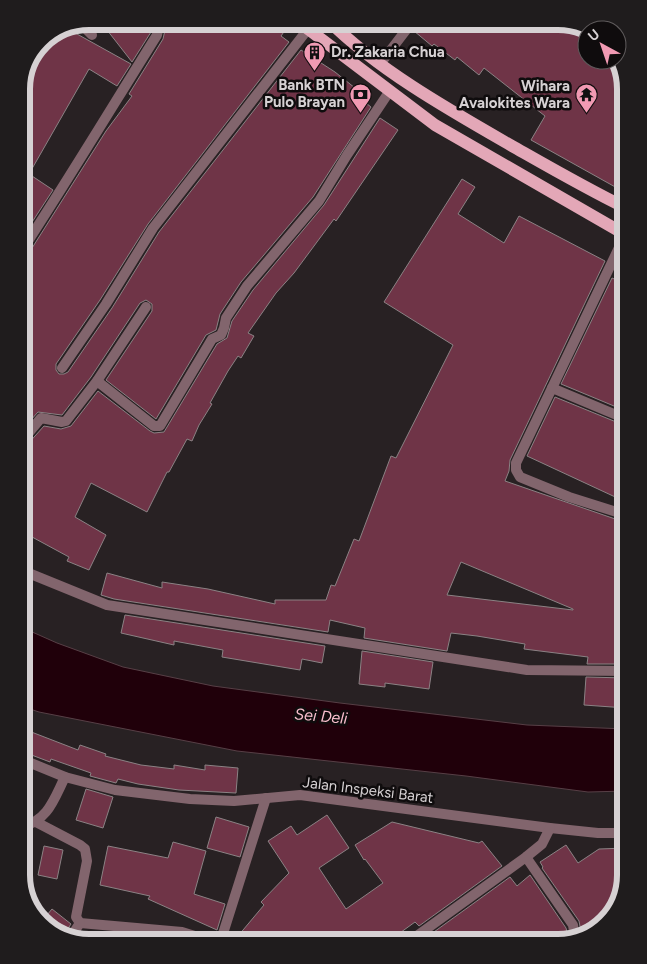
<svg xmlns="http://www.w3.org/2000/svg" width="647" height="964" font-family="Figtree,sans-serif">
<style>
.water{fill:#20000a;stroke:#573f46}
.building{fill:#6f3447;stroke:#8b8284;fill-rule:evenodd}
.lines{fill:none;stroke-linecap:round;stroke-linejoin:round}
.minor{stroke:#82656d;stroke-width:10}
.primary{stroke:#e3a7b7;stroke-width:12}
.labels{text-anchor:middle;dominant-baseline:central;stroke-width:5;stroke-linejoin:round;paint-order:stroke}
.poi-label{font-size:15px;font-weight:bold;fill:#d6d1d3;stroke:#0f0c0d;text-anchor:end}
.street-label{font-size:15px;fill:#d6d1d3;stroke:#0f0c0d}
.water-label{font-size:16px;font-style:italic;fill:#f8becd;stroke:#0f0c0d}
.rim{fill:none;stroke:#d6d1d3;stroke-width:6}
</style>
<rect width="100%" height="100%" fill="#282123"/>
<path class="water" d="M 21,627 L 57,643 L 123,667 L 213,686 L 340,703 L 527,725 L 626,729 L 626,791 L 588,792 L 466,776 L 237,751 L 39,712 L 21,706 Z"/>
<g class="building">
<path d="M 100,21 L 153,21 L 151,32 L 132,62 Z"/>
<path d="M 167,21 L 274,21 L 286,29 L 281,36 L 289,42 L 148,224 L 100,300 L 56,364 L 56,370 L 59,374 L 64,374 L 68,372 L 112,308 L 159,232 L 301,50 L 335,72 L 355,88 L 352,92 L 371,107 L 313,197 L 241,282 L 220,314 L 216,330 L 206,335 L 156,419 L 106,380 L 152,311 L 152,304 L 146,300 L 140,303 L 91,377 L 62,415 L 38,412 L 21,431 L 21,259 L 27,256 L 106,131 L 132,96 L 129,94 L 163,39 Z"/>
<path d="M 420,21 L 562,21 L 591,30 L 587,30 L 587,60 L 617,60 L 617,56 L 626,89 L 626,193 L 531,140 L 545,116 L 484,68 L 479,75 L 457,57 L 455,60 L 434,44 L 432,46 L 414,31 Z"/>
<path d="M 68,29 L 131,64 L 117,86 L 89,69 L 29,174 L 53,190 L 21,239 L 21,84 L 44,38 Z"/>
<path d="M 380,118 L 398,130 L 336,221 L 334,219 L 294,273 L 276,293 L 248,333 L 254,336 L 241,358 L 238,356 L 228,371 L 210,403 L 212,404 L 199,425 L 192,441 L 187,439 L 169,472 L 167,472 L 147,512 L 91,483 L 75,517 L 106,535 L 89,570 L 67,561 L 69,557 L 21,531 L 21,449 L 26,446 L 44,426 L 61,429 L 71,426 L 98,391 L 150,431 L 154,433 L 164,432 L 217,344 L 227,338 L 232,321 L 253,290 L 324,205 Z"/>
<path d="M 462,179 L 475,187 L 458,214 L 504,243 L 519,216 L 605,261 L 510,460 L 509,471 L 505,481 L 621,521 L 615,538 L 626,539 L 626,664 L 587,664 L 588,657 L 524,649 L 525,644 L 477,636 L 451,633 L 447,651 L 364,638 L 365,628 L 330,620 L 328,632 L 114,599 L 101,595 L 107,573 L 162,588 L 162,582 L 208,589 L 275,604 L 275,600 L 326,600 L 331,585 L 335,586 L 354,539 L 359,541 L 391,456 L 396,458 L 453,345 L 384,302 ZM 461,562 L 573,609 L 573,610 L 447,595 Z"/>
<path d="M 612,278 L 626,284 L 626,411 L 561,384 Z"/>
<path d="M 555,397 L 626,426 L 626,502 L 527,456 Z"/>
<path d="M 125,615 L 325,646 L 322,663 L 302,659 L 300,670 L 222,657 L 223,650 L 174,641 L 174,645 L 121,633 Z"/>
<path d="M 362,651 L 433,662 L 429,689 L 385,683 L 385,687 L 359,684 Z"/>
<path d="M 586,677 L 626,678 L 626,708 L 584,705 Z"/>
<path d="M 21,728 L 78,750 L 80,745 L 106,754 L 105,756 L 141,765 L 174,769 L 174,765 L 205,770 L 205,765 L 238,768 L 236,793 L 179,790 L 138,784 L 118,779 L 116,783 L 90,776 L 91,773 L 51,759 L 50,762 L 21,751 Z"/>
<path d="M 86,789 L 113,797 L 103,828 L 76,820 Z"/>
<path d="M 327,815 L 349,848 L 319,868 L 346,909 L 383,883 L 365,859 L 364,860 L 355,845 L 392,822 L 479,843 L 482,841 L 502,866 L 419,926 L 415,922 L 386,943 L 247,943 L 238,936 L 264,905 L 261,902 L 289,873 L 268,841 L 291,826 L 297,835 Z"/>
<path d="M 216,817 L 249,827 L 240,857 L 207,848 Z"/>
<path d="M 173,842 L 206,851 L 194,894 L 225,904 L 217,930 L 148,899 L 150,896 L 100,885 L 108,846 L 168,858 Z"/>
<path d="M 566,845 L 578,863 L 599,849 L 626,848 L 626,876 L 617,909 L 592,934 L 582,937 L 579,921 L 542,868 L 543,867 L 540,862 Z"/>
<path d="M 44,846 L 63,850 L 57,879 L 38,875 Z"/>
<path d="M 530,875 L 566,928 L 569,940 L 559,943 L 432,943 L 427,937 L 510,877 L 517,886 Z"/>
<path d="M 52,909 L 71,924 L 63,936 L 55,934 L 42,921 Z"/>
</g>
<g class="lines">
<g class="minor">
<path d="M 81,24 L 92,35"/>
<path d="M 380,64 L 413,21"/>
<path d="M 21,252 C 68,180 112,107 157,35 L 160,21"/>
<path d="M 62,368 L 106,304 L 153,228 L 308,29"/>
<path d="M 97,381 L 154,426 L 160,426 L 212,339 L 221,335 L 224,328 L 226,318 L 247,286 L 319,201 L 347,155 L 389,92"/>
<path d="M 552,388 L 625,235"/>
<path d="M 21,442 L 41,418 L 62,422 L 66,421 L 97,381 L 146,307"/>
<path d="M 626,515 L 569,497 L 520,477 L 516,470 L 516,463 L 552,388 L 626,419"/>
<path d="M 21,570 L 107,605 L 527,670 L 626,671"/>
<path d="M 21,759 L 65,777 L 115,790 L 190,799 L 234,801 L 300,795 L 550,828 L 598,833 L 626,833"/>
<path d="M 36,822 L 80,845 L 85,849 L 87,861 L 76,917 L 80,923 L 182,932 L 198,937 L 204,943"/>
<path d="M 21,827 C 48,821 54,799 65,777"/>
<path d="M 526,857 L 573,925 L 575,938"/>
<path d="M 70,938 L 80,923"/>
<path d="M 220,943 L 266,798"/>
<path d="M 407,943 L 526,857 L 542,844 L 550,828"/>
</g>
<g class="primary">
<path d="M 301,21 L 308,29 L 435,125 L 626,235"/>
<path d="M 329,21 C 378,70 451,111 512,146 C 549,167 587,189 626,208"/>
</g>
</g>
<defs>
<symbol id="building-pin" viewBox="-11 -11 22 30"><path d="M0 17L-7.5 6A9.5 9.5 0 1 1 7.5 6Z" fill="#f19ab3" stroke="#0f0c0d"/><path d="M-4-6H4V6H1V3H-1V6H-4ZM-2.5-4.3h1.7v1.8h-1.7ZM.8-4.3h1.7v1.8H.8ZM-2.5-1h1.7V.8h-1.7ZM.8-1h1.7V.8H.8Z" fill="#111"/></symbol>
<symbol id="bank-pin" viewBox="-11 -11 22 30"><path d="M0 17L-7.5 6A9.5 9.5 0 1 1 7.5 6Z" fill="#f19ab3" stroke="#0f0c0d"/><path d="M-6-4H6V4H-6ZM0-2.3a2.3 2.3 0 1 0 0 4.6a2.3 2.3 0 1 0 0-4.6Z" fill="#111"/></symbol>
<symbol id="temple-pin" viewBox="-11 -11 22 30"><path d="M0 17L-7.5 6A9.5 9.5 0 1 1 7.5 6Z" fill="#f19ab3" stroke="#0f0c0d"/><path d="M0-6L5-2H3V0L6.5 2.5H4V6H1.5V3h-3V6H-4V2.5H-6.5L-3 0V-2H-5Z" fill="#111"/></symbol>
</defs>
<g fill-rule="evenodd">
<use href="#building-pin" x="302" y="40" width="25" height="34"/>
<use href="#bank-pin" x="348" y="82" width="25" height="34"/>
<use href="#temple-pin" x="574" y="82" width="25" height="34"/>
</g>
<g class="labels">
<g class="poi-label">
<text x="331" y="52" text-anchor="start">Dr. Zakaria Chua</text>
<text x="345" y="85">Bank BTN<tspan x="345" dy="17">Pulo Brayan</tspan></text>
<text x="570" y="86">Wihara<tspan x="570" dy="17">Avalokites Wara</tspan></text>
</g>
<g class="street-label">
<text transform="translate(368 790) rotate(7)">Jalan Inspeksi Barat</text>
</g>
<g class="water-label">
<text transform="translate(321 716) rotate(5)">Sei Deli</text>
</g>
</g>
<path d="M0 0H647V964H0ZM89 30H558A59 59 0 0 1 617 89V875A59 59 0 0 1 558 934H89A59 59 0 0 1 30 875V89A59 59 0 0 1 89 30Z" fill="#1f1c1d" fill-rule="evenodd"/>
<path class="rim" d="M89 30H558A59 59 0 0 1 617 89V875A59 59 0 0 1 558 934H89A59 59 0 0 1 30 875V89A59 59 0 0 1 89 30Z"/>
<g transform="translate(602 45) rotate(320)"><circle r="24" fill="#0f0c0d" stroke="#5f5b5c"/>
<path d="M0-4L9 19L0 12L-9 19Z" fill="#f19ab3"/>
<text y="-8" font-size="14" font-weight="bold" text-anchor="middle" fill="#d6d1d3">U</text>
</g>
</svg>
